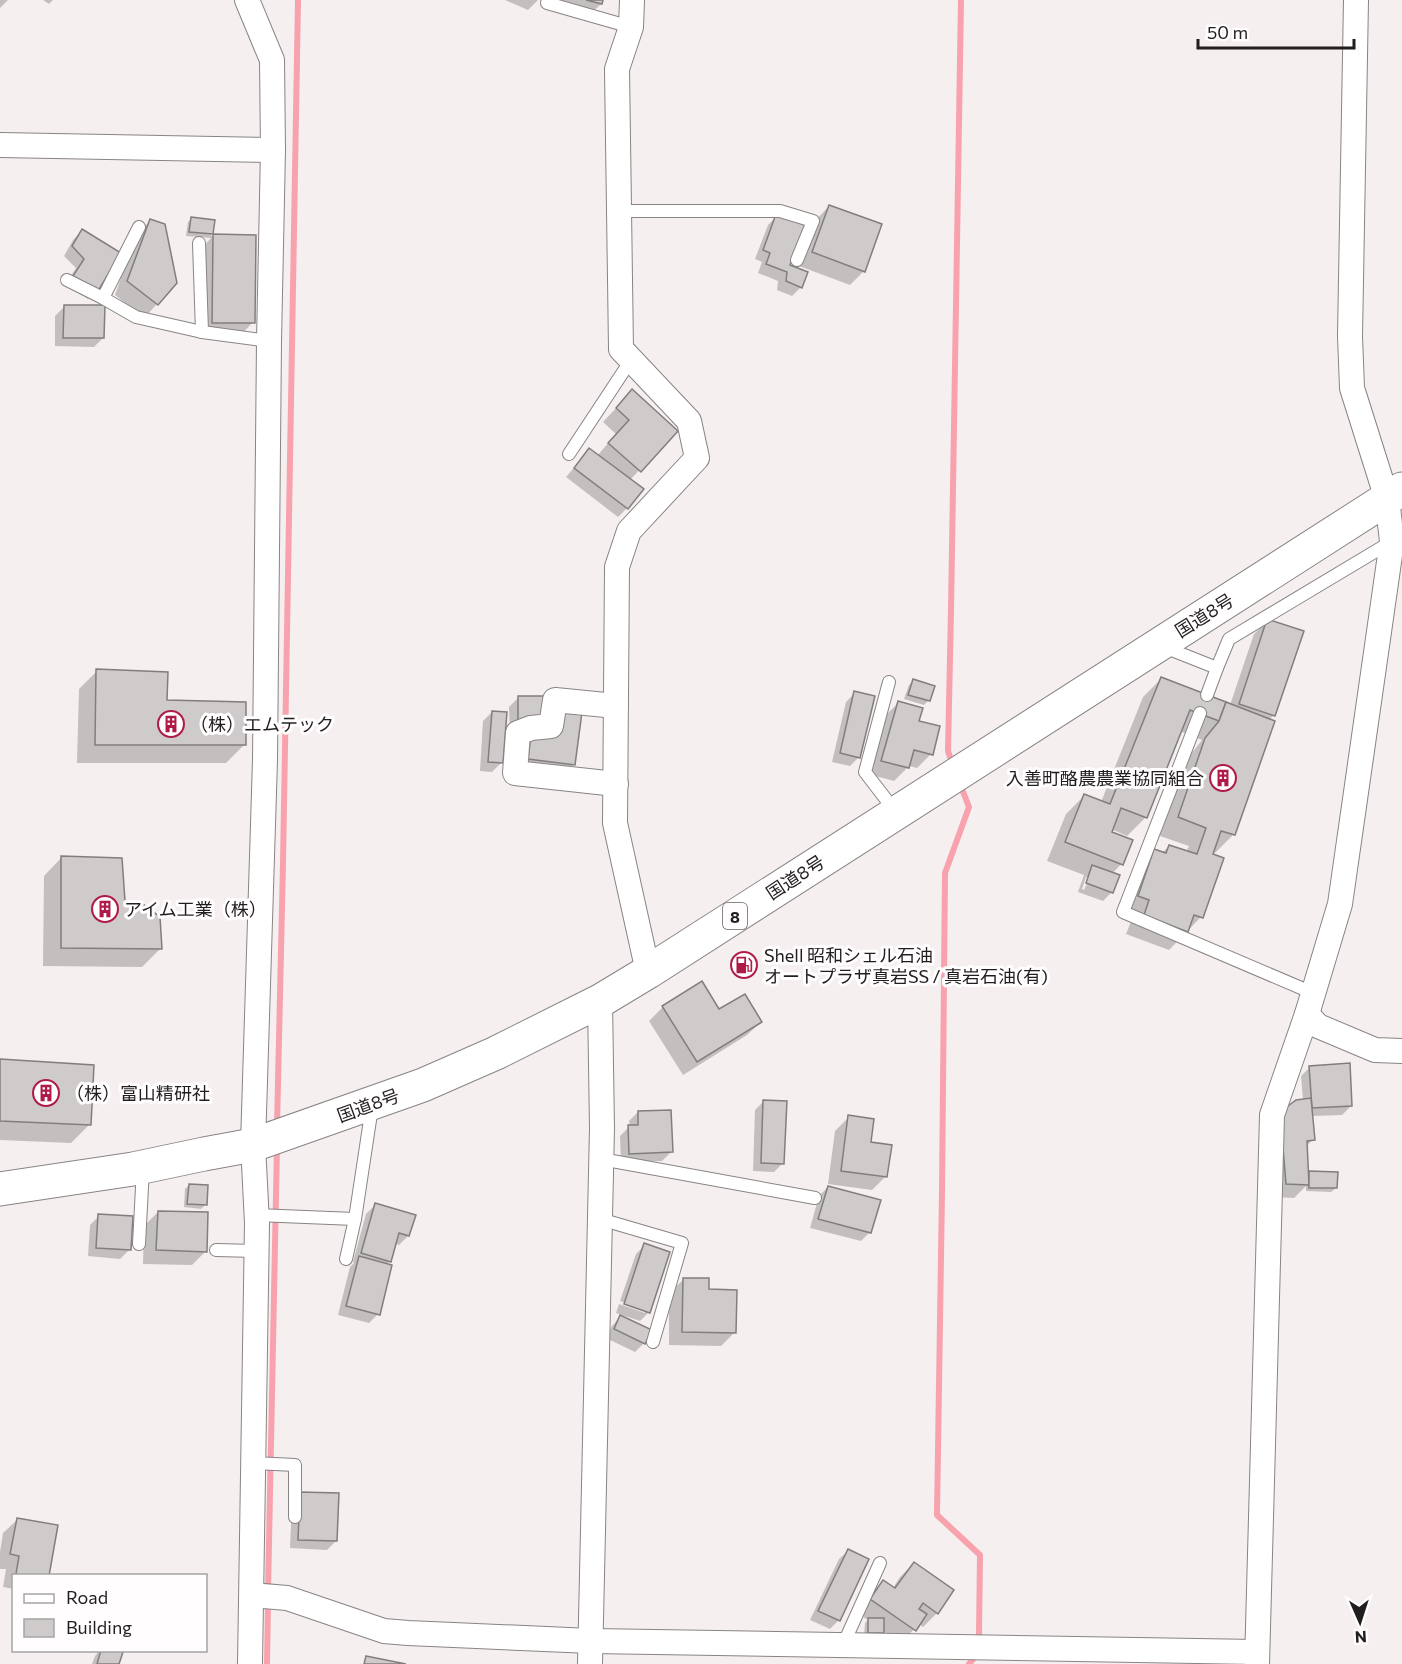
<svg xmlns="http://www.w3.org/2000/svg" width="1402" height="1664" font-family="Commissioner,'Noto Sans JP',sans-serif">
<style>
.shadow{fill:#0003;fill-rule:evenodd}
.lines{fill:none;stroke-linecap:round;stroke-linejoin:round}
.stream{stroke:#f8a2ad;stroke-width:6}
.building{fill:#d0cbcb;stroke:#837e7e;stroke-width:1.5}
.service-casing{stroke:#898484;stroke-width:14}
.minor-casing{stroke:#898484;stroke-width:26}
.trunk-casing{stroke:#898484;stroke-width:35}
.service{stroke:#fff;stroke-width:12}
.minor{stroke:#fff;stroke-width:24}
.trunk{stroke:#fff;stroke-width:33}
.labels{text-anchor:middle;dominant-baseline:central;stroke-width:6;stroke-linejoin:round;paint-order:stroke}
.shield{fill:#fffdfe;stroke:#636161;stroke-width:1.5}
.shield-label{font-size:16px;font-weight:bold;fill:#201e1e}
.street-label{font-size:18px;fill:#201e1e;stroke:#fffdfe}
.poi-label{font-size:18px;fill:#201e1e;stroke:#fffdfe;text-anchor:start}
</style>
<rect width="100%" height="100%" fill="#f5efef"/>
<g class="shadow">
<path d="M 0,0 L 8,0 L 0,8 Z"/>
<path d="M 43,0 L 53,0 L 49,4 Z"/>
<path d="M 505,0 L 538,0 L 528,10 Z"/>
<path d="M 554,0 L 602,0 L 601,4 L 587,17 Z"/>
<path d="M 829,206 L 864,271 L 850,285 L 799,266 L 816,220 Z"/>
<path d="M 777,216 L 788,266 L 801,287 L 792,296 L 777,290 L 778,281 L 758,273 L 762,262 L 755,259 L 768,225 Z"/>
<path d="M 192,218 L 213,221 L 211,236 L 254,236 L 253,322 L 240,336 L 199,336 L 200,250 L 211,238 L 186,236 L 188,222 Z"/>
<path d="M 150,221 L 157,304 L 144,318 L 115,295 L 136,235 Z"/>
<path d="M 82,231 L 97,290 L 88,299 L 65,285 L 76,268 L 64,256 L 73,240 Z"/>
<path d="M 64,307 L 103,338 L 94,347 L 55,346 L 55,316 Z"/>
<path d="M 619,405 L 676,431 L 630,480 L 627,508 L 618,517 L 566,477 L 589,450 L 597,456 L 616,434 L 603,422 Z"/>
<path d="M 1268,621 L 1274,715 L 1269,720 L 1273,722 L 1233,835 L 1215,853 L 1212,852 L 1201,917 L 1169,950 L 1126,934 L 1132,919 L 1120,915 L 1136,869 L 1155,851 L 1162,853 L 1169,846 L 1186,852 L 1189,846 L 1160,836 L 1187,759 L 1202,740 L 1180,731 L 1146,817 L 1127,836 L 1111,829 L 1121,864 L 1112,874 L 1112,892 L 1103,901 L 1078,892 L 1084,875 L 1047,861 L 1066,814 L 1084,796 L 1101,802 L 1143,697 L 1162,678 L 1230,705 L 1254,634 ZM 1086,877 L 1090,877 L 1084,890 L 1082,889 Z"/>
<path d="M 97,671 L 166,701 L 244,745 L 226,763 L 77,763 L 79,689 Z"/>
<path d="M 913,681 L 933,687 L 928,701 L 924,705 L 904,699 L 909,685 Z"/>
<path d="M 855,693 L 859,757 L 850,766 L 832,762 L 846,702 Z"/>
<path d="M 518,698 L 573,765 L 559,778 L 515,772 L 510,735 L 509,707 Z"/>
<path d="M 898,703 L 918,722 L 931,754 L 917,768 L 909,766 L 894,781 L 868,774 L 884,717 Z"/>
<path d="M 492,712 L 501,763 L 492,772 L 480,771 L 483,721 Z"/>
<path d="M 62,857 L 160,949 L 142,967 L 43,966 L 44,876 Z"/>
<path d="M 663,1007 L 719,1011 L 761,1022 L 747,1035 L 683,1075 L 649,1021 Z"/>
<path d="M 0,1060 L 89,1125 L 71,1143 L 0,1140 Z"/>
<path d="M 1310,1067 L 1351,1106 L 1342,1115 L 1311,1116 L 1313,1139 L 1306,1147 L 1307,1176 L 1310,1173 L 1336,1188 L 1331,1192 L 1306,1191 L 1306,1186 L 1294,1198 L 1273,1197 L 1267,1127 L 1303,1100 L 1301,1076 Z"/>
<path d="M 764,1101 L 783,1163 L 774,1172 L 753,1171 L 755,1110 Z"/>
<path d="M 638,1112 L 671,1152 L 662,1161 L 621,1162 L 620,1136 L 630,1126 L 629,1121 Z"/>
<path d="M 849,1117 L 869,1143 L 886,1176 L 872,1190 L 828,1184 L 835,1131 Z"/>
<path d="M 189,1185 L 205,1205 L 201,1209 L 184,1207 L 185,1189 Z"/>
<path d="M 828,1187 L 870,1232 L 861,1241 L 810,1228 L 819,1196 Z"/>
<path d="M 375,1205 L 408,1236 L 399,1245 L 395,1243 L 390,1261 L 386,1265 L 378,1314 L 369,1323 L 338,1315 L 350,1267 L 354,1263 L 353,1262 L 366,1214 Z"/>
<path d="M 158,1212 L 206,1251 L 192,1265 L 143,1264 L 144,1226 Z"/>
<path d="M 99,1216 L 129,1250 L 120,1259 L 88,1256 L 90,1225 Z"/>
<path d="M 645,1245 L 649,1312 L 640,1321 L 616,1313 L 619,1304 L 645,1313 L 645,1310 L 620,1301 L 636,1254 Z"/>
<path d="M 683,1280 L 708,1291 L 735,1332 L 721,1346 L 669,1345 L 669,1293 Z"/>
<path d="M 622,1315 L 621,1317 L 644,1343 L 635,1352 L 606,1338 L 612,1326 Z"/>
<path d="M 292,1502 L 336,1541 L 327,1550 L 290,1548 Z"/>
<path d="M 17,1520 L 48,1576 L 14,1576 L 14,1589 L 3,1587 L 6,1569 L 0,1569 L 0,1552 L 3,1533 Z"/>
<path d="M 848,1551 L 867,1560 L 839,1620 L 830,1629 L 810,1620 L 839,1559 Z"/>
<path d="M 914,1563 L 937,1613 L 923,1627 L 919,1624 L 901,1643 L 883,1631 L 878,1636 L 864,1636 L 865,1623 L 868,1620 L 857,1613 L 869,1595 L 883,1582 L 893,1588 L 900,1577 Z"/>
<path d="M 100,1650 L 113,1650 L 117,1664 L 92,1664 L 95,1656 Z"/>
</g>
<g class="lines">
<g class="stream">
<path d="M 953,766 L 948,751 L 951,610 L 961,0"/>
<path d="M 960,784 L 969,807 L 945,873 L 942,1192 L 937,1515 L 980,1555 L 979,1634 L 977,1643"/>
<path d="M 277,1127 L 283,863 L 298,0"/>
<path d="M 268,1592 L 277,1146"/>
<path d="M 267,1664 L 268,1602"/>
<path d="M 969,1664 L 974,1658 L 975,1653"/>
</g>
</g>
<g class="building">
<path d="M 586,0 L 603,0 L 602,4 Z"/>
<path d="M 829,205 L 882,224 L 865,272 L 812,252 Z"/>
<path d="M 776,214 L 805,225 L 790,265 L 808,272 L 802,288 L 786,281 L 787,272 L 766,264 L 770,253 L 763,250 Z"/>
<path d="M 191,217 L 215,220 L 213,234 L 189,232 Z"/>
<path d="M 150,219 L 165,224 L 177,283 L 158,305 L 127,281 Z"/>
<path d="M 82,229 L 121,253 L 98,291 L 73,276 L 84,259 L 72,246 Z"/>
<path d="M 213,234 L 256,235 L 255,323 L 212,323 Z"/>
<path d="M 64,305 L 105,305 L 104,338 L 63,338 Z"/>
<path d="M 632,389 L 678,431 L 641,472 L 608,443 L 629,420 L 616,408 Z"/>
<path d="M 589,448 L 644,489 L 628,509 L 574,468 Z"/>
<path d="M 1267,619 L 1304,631 L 1275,716 L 1239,704 Z"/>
<path d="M 96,669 L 168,672 L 167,700 L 246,702 L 246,745 L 95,745 Z"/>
<path d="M 1161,677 L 1226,702 L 1219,721 L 1190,710 L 1147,818 L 1121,808 L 1112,832 L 1133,840 L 1123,865 L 1065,842 L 1084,794 L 1110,804 Z"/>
<path d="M 913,679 L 935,686 L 930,701 L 908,695 Z"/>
<path d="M 854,691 L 875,696 L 860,758 L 840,753 Z"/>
<rect x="518" y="696" width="28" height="30"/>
<path d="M 898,701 L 923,708 L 919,721 L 940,726 L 933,755 L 914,750 L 909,768 L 881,761 Z"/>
<path d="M 1226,702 L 1275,721 L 1235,835 L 1221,831 L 1213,854 L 1224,858 L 1203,918 L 1194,915 L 1188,932 L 1144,915 L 1149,900 L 1138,896 L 1154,849 L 1166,853 L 1169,845 L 1197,854 L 1206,828 L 1178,817 L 1205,738 L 1219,721 Z"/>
<path d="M 561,709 L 582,712 L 575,765 L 528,759 L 532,728 Z"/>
<path d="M 492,711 L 507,712 L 503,763 L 488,762 Z"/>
<path d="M 61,856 L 122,858 L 125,901 L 139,901 L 160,917 L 162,949 L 61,948 Z"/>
<path d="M 1092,865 L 1120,875 L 1113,893 L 1086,883 Z"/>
<path d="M 702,981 L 719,1009 L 745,994 L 762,1022 L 697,1062 L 662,1006 Z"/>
<path d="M 0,1059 L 94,1065 L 91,1125 L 0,1121 Z"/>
<path d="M 1350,1063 L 1352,1106 L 1312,1108 L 1309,1066 Z"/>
<path d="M 1311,1098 L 1315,1140 L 1307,1141 L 1309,1185 L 1286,1184 L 1280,1112 L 1296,1100 Z"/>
<path d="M 763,1100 L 787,1101 L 784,1164 L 761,1163 Z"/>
<path d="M 671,1110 L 673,1152 L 629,1154 L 628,1125 L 638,1125 L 638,1111 Z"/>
<path d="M 848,1115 L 874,1119 L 871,1142 L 892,1145 L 887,1177 L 841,1171 Z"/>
<path d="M 1309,1171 L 1338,1172 L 1337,1188 L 1309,1188 Z"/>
<path d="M 189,1184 L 208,1185 L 207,1205 L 187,1204 Z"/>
<path d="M 828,1186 L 881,1200 L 871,1233 L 818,1219 Z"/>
<path d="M 375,1203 L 416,1215 L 409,1236 L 399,1233 L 391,1262 L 361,1253 Z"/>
<path d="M 158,1211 L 208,1212 L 207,1252 L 156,1250 Z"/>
<path d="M 98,1214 L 133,1216 L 131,1250 L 96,1248 Z"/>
<path d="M 644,1243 L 670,1252 L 650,1313 L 624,1304 Z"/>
<path d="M 359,1256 L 392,1265 L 380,1315 L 346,1306 Z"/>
<path d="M 683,1278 L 709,1278 L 709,1289 L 737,1290 L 736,1333 L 682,1332 Z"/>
<path d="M 620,1315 L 652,1330 L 645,1344 L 614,1329 Z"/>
<path d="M 300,1492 L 339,1493 L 337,1541 L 298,1540 Z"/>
<path d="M 17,1518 L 58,1525 L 49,1576 L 25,1576 L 16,1574 L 19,1556 L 10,1554 Z"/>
<path d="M 848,1549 L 869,1559 L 840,1621 L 818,1611 Z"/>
<path d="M 914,1562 L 954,1590 L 938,1614 L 923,1603 L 919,1609 L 927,1614 L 916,1631 L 870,1599 L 883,1580 L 895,1588 Z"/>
<rect x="868" y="1618" width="16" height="15"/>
<path d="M 101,1650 L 117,1650 L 123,1652 L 119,1664 L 97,1664 Z"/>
<path d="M 366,1656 L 406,1664 L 364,1664 Z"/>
</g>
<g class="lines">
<defs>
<g id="service">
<path d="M 548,0 L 547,3 L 631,27"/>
<path d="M 619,211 L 780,211 L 813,221 L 797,260"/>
<path d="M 139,227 L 103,298 L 136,317 L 202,332"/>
<path d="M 199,243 L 202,332 L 269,341"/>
<path d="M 67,280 L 103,298"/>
<path d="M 569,454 L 631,360"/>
<path d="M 1164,647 L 1217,668 L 1207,695"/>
<path d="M 1217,668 L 1229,639 L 1391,542"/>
<path d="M 889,682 L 865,772 L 895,811"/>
<path d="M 1200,713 L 1123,912 L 1313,993"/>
<path d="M 601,1159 L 815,1198"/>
<path d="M 256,1215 L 355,1219 L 346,1259"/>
<path d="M 355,1219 L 372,1107"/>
<path d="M 600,1219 L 682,1243 L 653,1342"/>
<path d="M 139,1244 L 143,1168"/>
<path d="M 216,1250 L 256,1251"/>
<path d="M 253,1463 L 295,1465 L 295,1517"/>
<path d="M 843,1645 L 880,1563"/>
</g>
<g id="minor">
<path d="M 247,0 L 272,60 L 273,150 L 269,341 L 265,760 L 253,1145 L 257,1223 L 250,1664"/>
<path d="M 632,0 L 631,27 L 617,69 L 621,349 L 689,421 L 697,458 L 629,531 L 617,567 L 615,823 L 648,972"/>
<path d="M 0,145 L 273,150"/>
<path d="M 616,784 L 515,773 L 518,733 L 531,728 L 551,726 L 555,700 L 616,706"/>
<path d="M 1307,1014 L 1318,1026 L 1375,1050 L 1402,1051"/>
<path d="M 252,1595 L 287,1598 L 384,1631 L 408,1633 L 591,1641 L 1257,1652"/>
<path d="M 590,1664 L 602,1128 L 600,1001"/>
<path d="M 1257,1664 L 1272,1115 L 1307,1014 L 1340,904 L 1392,541 L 1387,499 L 1352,388 L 1350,336 L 1356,0"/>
</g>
<path id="trunk" d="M 0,1189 L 133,1169 L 204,1154 L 253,1145 L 423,1085 L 496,1053 L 600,1001 L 648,972 L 1402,489"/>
</defs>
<use href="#service" class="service-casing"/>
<use href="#minor" class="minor-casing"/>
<use href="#trunk" class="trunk-casing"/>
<use href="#service" class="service"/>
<use href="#minor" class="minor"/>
<use href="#trunk" class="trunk"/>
</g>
<defs>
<symbol id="building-ring" viewBox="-11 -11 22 22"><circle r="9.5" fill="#fffdfe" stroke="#ae1b47" stroke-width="1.5"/><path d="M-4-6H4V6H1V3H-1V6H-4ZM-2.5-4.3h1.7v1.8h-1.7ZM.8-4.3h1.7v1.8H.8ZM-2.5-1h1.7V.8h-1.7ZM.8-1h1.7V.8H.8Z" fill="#ae1b47"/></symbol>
<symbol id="fuel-ring" viewBox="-11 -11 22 22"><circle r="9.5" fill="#fffdfe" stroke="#ae1b47" stroke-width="1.5"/><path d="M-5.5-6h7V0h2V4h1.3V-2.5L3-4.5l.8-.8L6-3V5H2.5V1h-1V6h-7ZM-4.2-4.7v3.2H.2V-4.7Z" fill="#ae1b47"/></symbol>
</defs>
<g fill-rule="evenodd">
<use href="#building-ring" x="156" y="709" width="30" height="30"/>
<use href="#building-ring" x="1208" y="763" width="30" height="30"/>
<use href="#building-ring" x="90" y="894" width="30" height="30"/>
<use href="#fuel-ring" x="729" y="950" width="30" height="30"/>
<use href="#building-ring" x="31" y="1078" width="30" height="30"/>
</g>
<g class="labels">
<rect class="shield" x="723" y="903" width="24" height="26" rx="4.5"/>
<g class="shield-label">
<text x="735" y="916">8</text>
</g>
<g class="street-label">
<text transform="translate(1204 615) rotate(-32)">国道8号</text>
<text transform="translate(795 877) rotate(-33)">国道8号</text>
<text transform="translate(368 1105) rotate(-20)">国道8号</text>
</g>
<g class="poi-label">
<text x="190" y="724">（株）エムテック</text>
<text x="1204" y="778" text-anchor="end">入善町酪農農業協同組合</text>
<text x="124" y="909">アイム工業（株）</text>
<text x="764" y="955">Shell 昭和シェル石油<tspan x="764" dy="21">オートプラザ真岩SS / 真岩石油(有)</tspan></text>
<text x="66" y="1093">（株）富山精研社</text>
</g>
</g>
<rect x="12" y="1574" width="195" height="78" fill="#fffdfe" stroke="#a6a4a4" stroke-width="1.5"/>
<rect x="24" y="1594" width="30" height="9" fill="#ffffff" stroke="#a6a4a4" stroke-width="1.5"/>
<text x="66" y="1604" font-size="18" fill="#201e1e">Road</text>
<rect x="24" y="1619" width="30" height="18" fill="#d0cbcb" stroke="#a6a4a4" stroke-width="1.5"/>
<text x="66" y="1634" font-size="18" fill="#201e1e">Building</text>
<g transform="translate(1360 1622) rotate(177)" stroke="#fffdfe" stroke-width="4.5" paint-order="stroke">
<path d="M0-4.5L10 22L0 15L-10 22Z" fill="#201e1e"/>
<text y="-9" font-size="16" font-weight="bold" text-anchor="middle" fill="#201e1e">N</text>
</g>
<path d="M1198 39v9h156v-9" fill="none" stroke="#201e1e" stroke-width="3"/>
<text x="1207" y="39" font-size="18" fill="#201e1e" stroke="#fffdfe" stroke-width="4.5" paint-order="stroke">50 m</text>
</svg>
